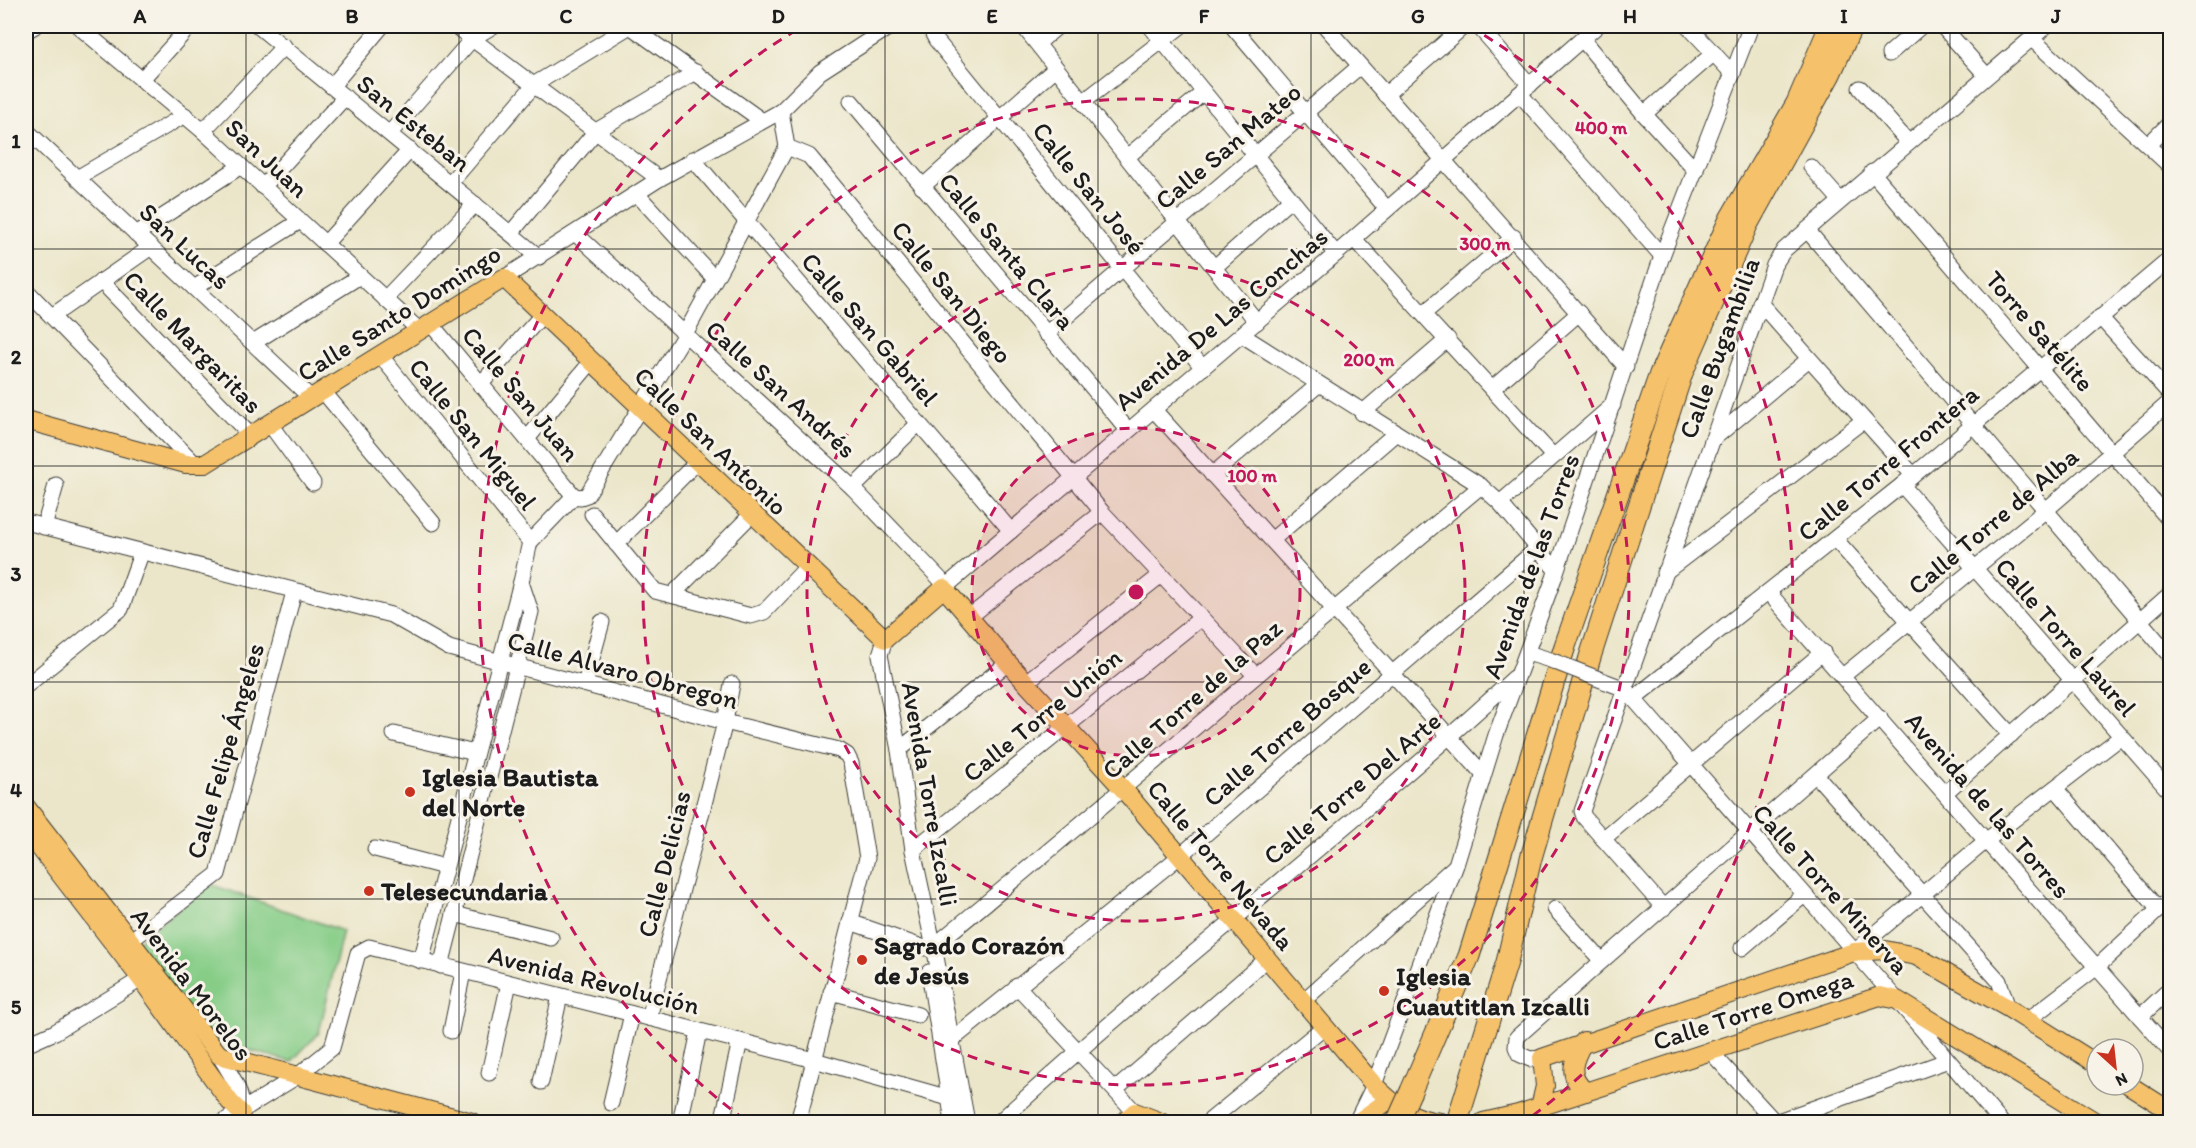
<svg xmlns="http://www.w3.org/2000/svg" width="2196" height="1148" font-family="Itim,sans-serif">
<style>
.green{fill:#87cd88;stroke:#527452;stroke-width:1.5}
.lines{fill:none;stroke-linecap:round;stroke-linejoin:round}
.minor-casing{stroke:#3b3a36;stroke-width:17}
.major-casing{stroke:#3b3a36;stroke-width:20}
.highway-casing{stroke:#3b3a36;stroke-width:23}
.minor{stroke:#fff;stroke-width:15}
.major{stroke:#f5c16b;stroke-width:18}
.highway{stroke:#f5c16b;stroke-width:21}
.minor-bridge-casing{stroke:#3b3a36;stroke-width:17;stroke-linecap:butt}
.highway-bridge-casing{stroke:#3b3a36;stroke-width:23;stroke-linecap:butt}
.minor-bridge{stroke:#fff;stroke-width:15}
.highway-bridge{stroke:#f5c16b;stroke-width:21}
.grid{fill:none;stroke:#1c1c1c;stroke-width:1.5;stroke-opacity:0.55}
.ring{fill:none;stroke:#c2185b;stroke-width:3;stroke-dasharray:10 8}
.poi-dot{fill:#c8321e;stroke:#f7f3e8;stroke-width:2}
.labels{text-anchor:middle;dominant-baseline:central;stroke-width:6;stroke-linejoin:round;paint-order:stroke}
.street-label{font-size:26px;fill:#1c1c1c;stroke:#f7f3e8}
.poi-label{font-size:26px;font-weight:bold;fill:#1c1c1c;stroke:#f7f3e8;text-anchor:start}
.centre{fill:#c2185b;stroke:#f7f3e8;stroke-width:3}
.ring-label{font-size:18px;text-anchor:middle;font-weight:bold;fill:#c2185b;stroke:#f7f3e8;stroke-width:6;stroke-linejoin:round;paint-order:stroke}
.neatline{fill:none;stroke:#1c1c1c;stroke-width:2}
.grid-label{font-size:20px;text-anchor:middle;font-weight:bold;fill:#1c1c1c}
</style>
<rect width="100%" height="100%" fill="#f7f3e8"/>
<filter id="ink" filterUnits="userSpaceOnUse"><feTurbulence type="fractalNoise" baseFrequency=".0167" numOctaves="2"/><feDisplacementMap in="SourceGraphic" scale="12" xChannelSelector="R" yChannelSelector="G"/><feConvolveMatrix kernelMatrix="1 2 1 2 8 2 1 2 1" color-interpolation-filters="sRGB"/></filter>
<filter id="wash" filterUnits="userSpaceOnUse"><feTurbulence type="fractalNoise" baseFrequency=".008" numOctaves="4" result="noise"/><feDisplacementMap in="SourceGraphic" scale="24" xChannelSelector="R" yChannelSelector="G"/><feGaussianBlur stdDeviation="1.35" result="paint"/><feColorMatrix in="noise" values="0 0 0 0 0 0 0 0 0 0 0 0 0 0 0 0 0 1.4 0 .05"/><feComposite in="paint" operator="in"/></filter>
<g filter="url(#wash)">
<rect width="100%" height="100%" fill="#ebe6c9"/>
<path class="green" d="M 210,884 L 343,931 L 319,1033 L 291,1062 L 210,1039 L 137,942 Z"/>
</g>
<g filter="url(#ink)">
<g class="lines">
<defs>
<g id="minor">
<path d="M 78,26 L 203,131 L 419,330"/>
<path d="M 258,26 L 539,257"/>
<path d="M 455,26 L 659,179"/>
<path d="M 630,26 L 761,120"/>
<path d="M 939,26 L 933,34 L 936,40 L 1203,368"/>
<path d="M 1023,26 L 1257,322"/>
<path d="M 1150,26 L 1336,254"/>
<path d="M 1232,26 L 1387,209"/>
<path d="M 1325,26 L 1626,367"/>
<path d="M 1478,26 L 1530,85"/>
<path d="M 1688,26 L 1733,74"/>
<path d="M 1942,26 L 1986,75"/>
<path d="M 26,31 L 35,26"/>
<path d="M 2031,38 L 2170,166"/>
<path d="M 1582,39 L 1644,114 L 1696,171"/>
<path d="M 1038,43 L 1058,26"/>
<path d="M 1889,54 L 1921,26"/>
<path d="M 142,79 L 190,26"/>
<path d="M 332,86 L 382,26"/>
<path d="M 1860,88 L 1908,142"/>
<path d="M 1520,94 L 1662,256"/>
<path d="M 1385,95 L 1464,26"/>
<path d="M 851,101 L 1128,430"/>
<path d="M 1083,102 L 1181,26"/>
<path d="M 1644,114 L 1714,53"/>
<path d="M 26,130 L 311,398"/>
<path d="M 203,131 L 284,46"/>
<path d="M 390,133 L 473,38 L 493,26"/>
<path d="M 2148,145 L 2170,123"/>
<path d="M 787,147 L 809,156 L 1102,512 L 1255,675"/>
<path d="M 1127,157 L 1204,92"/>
<path d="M 693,159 L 1011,531"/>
<path d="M 1811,167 L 1840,200"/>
<path d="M 1872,172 L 2170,521"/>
<path d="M 77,178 L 185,115"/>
<path d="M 450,183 L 535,84 L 630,26"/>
<path d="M 263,187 L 345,97"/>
<path d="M 922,187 L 1056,68"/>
<path d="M 637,194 L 714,278"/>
<path d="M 1807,230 L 2170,656"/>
<path d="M 511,233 L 596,131 L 696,72"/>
<path d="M 136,234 L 241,166"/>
<path d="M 576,234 L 853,488 L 940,579 L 944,588 L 1336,254 L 1597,26"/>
<path d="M 1354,239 L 1553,456"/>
<path d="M 325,244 L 410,150"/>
<path d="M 1216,266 L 1291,199"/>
<path d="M 504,278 L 659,179 L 781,111 L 820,72 L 891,26"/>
<path d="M 101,281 L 250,435"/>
<path d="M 194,288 L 300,221"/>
<path d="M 26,290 L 196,465"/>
<path d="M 385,299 L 475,204"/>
<path d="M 1760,303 L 1913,475"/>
<path d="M 1423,314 L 1514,237"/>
<path d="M 52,316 L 151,247"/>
<path d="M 2100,317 L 2170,394"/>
<path d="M 431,324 L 574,496"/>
<path d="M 1046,334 L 1360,66"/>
<path d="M 1242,335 L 1481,486 L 1500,503 L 1556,570"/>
<path d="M 253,343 L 360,276"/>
<path d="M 380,355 L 530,542"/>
<path d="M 480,385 L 543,314"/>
<path d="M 1493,388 L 1579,313"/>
<path d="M 322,390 L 433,523"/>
<path d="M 1154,410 L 1483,774"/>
<path d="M 1362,413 L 1448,339"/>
<path d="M 269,423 L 313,483"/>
<path d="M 527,439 L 592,361"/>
<path d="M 1712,440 L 1809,359"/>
<path d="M 1212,475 L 1318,385"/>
<path d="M 1902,485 L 2170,792"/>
<path d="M 853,488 L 919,423"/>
<path d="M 1500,503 L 1613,405"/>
<path d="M 592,514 L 655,591 L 751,616 L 764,612 L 807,567"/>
<path d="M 26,522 L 391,615 L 449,648 L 725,722 L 839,750 L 847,755 L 851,763 L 867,858 L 798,1122"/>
<path d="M 44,527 L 56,485"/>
<path d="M 1273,539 L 1396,433"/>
<path d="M 1835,539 L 2011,735"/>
<path d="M 616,544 L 696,463"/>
<path d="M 1664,573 L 1864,420"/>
<path d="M 1768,592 L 2170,1051"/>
<path d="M 672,595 L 751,515"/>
<path d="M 968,618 L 1102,512"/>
<path d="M 885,639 L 880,655 L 899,750 L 913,850 L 936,957 L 967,1122"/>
<path d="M 1534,655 L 1550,660"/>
<path d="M 1844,675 L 2046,510 L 2170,402"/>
<path d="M 1604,681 L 1625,689 L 1897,1000 L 2001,1122"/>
<path d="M 1026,682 L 1161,575"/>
<path d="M 585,684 L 602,622"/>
<path d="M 26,686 L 121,609 L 141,554"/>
<path d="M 1633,699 L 1902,485 L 2170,259"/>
<path d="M 394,734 L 475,753"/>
<path d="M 899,750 L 1008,663"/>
<path d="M 1816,775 L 1999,981 L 2008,1008"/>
<path d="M 2055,788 L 2159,910"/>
<path d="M 1946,792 L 2170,594"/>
<path d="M 1603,839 L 1823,652"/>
<path d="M 375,849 L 445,867"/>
<path d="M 913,850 L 1201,618"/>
<path d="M 1664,908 L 1584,817 L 1582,811 L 1774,265 L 1784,250 L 1807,230 L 2046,26"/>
<path d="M 1555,909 L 1602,961"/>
<path d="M 454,914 L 551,938"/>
<path d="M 850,922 L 925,948 L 934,946 C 1118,795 1298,639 1481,486"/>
<path d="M 121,948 L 218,874 L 294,592"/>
<path d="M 1742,948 L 1804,895"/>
<path d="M 1854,952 L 1987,840 L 2121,737"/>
<path d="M 421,961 L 521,582 L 530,542 L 574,496 L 581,497 L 587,495 L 685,334 L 787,147 L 781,111"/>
<path d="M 441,966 L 531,612 L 521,582"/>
<path d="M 929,972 L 953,1122"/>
<path d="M 1017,986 L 1135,1112"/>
<path d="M 831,992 L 918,1015"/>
<path d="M 1303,1001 L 1454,867"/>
<path d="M 2140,1017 L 2170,989"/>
<path d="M 649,1018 L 725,722 L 732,684"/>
<path d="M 2028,1020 L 2097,967 L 2170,899"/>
<path d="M 451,1031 L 463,972"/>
<path d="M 952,1040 L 1180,856 L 1538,548"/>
<path d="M 26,1045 L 55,1032 L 141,979"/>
<path d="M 1709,1050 L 1775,1122"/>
<path d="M 219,1055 C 230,1074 249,1097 238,1120"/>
<path d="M 1542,1058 L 1530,1059 L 1519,1054 L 1516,1047 L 1517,1037 L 1602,961 L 1880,718"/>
<path d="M 489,1073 L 509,983"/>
<path d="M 541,1082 L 560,996"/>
<path d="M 1115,1090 L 1267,959"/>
<path d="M 611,1103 L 632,1014"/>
<path d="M 681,1118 L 699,1031"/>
<path d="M 723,1118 L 740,1041"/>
<path d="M 223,1122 L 296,1077 L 332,1048 L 358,953 L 369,947 L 814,1060 L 949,1098"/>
<path d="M 999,1122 C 1166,969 1347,832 1514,678"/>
<path d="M 1208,1122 L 1325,1026"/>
<path d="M 1356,1122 L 1374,1085 L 1456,865 L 1496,735 L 1554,578 L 1662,256 L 1751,26"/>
<path d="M 1775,1122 L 1946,1061"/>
</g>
<g id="major">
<path d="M 26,420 L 186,464 L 205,464 L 504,278 L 885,639 L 944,588 L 1008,663 L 1124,790 L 1374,1085 C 1392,1103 1414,1121 1441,1122"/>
<path d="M 26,807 L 219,1055 L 472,1122"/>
<path d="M 26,830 L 141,979 L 230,1102 L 241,1113"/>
<path d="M 1584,1041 C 1573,1060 1566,1076 1586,1092"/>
<path d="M 2129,1085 L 2170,1111"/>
<path d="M 1540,1107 L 1545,1086 L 1542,1058 L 1854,952 L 1885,950 L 1916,956 L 2008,1008 L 2097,1064"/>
<path d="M 1124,1122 L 1135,1112 L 1161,1122"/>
<path d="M 1358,1122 L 1389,1100"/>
<path d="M 1483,1122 L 1518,1114 L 1880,996 L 1897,1000 L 2096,1122"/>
</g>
<g id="highway">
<path d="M 1411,1091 L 1469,956 L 1565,646 L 1660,374 L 1730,219 L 1797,103 L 1830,26"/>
<path d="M 1457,1122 L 1507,962 L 1531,858 L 1591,654 L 1682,373 L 1747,225 L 1830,74 L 1852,26"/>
</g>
</defs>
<use href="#minor" class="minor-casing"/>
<use href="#major" class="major-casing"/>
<use href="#highway" class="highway-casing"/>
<use href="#minor" class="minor"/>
<use href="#major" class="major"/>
<use href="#highway" class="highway"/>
<defs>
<path id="minor-bridge" d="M 1550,660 L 1604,681"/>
<path id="highway-bridge" d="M 1397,1122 L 1411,1091"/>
</defs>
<use href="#minor-bridge" class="minor-bridge-casing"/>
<use href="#highway-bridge" class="highway-bridge-casing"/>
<use href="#minor-bridge" class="minor-bridge"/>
<use href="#highway-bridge" class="highway-bridge"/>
</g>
</g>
<path class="grid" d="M 246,26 L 246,1122M 459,26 L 459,1122M 672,26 L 672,1122M 885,26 L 885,1122M 1098,26 L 1098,1122M 1311,26 L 1311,1122M 1524,26 L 1524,1122M 1737,26 L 1737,1122M 1950,26 L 1950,1122M 26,249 L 2170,249M 26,466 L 2170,466M 26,682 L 2170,682M 26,899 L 2170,899"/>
<circle cx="1136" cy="592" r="164" fill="#c2185b" fill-opacity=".12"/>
<g class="ring">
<circle cx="1136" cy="592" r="164"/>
<circle cx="1136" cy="592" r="329"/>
<circle cx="1136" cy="592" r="493"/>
<path d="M745 1120A657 657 0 0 1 803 26M1469 26A657 657 0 0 1 1527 1120"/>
</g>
<g class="poi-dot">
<circle cx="410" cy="792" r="6"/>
<circle cx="369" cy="891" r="6"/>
<circle cx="862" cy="960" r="6"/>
<circle cx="1384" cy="991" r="6"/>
</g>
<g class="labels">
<g class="street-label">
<text transform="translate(414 123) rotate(39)">San Esteban</text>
<text transform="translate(1228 146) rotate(-40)">Calle San Mateo</text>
<text transform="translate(267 158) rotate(43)">San Juan</text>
<text transform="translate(1089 188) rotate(51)">Calle San José</text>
<text transform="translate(185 246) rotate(43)">San Lucas</text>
<text transform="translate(1007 251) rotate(50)">Calle Santa Clara</text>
<text transform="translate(952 292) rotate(51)">Calle San Diego</text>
<text transform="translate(399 313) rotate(-32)">Calle Santo Domingo</text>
<text transform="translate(1221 319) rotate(-40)">Avenida De Las Conchas</text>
<text transform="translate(870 329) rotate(49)">Calle San Gabriel</text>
<text transform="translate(2040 331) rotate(49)">Torre Satélite</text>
<text transform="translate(193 342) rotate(46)">Calle Margaritas</text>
<text transform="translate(1719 348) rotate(-70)">Calle Bugambilia</text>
<text transform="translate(781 389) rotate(42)">Calle San Andrés</text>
<text transform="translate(521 394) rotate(50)">Calle San Juan</text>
<text transform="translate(473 434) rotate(51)">Calle San Miguel</text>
<text transform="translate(711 441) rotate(44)">Calle San Antonio</text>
<text transform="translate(1888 463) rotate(-40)">Calle Torre Frontera</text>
<text transform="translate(1993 521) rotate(-40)">Calle Torre de Alba</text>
<text transform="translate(1531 566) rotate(-70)">Avenida de las Torres</text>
<text transform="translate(2066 637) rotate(49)">Calle Torre Laurel</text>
<text transform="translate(623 670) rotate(15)">Calle Alvaro Obregon</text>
<text transform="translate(1192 699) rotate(-41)">Calle Torre de la Paz</text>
<text transform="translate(1042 715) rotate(-39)">Calle Torre Unión</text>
<text transform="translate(1287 732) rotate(-41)">Calle Torre Bosque</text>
<text transform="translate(225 751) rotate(-74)">Calle Felipe Ángeles</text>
<text transform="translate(1352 788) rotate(-40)">Calle Torre Del Arte</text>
<text transform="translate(930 794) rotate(80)">Avenida Torre Izcalli</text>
<text transform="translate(1988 805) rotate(49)">Avenida de las Torres</text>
<text transform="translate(664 864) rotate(-76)">Calle Delicias</text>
<text transform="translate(1221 865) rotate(50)">Calle Torre Nevada</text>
<text transform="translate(1831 889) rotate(48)">Calle Torre Minerva</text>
<text transform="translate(594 980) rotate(14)">Avenida Revolución</text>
<text transform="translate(192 984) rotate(53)">Avenida Morelos</text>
<text transform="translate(1753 1010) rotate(-18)">Calle Torre Omega</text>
</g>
<g class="poi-label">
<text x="422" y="777">Iglesia Bautista<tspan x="422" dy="30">del Norte</tspan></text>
<text x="381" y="891">Telesecundaria</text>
<text x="874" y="945">Sagrado Corazón<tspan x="874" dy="30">de Jesús</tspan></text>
<text x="1396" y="976">Iglesia<tspan x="1396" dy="30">Cuautitlan Izcalli</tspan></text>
</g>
</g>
<circle cx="1136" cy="592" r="9" class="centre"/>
<g class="ring-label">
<text x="1601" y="134">400 m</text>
<text x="1485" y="250">300 m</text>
<text x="1369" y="366">200 m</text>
<text x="1252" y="482">100 m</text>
</g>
<rect width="2196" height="1148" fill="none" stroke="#f7f3e8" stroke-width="66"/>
<g transform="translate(2115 1067) rotate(153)"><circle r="28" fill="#f7f3e8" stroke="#9f9d96" stroke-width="1.5"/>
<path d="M0-4.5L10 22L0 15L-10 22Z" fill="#c8321e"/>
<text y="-9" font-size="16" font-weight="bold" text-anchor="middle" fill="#1c1c1c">N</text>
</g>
<rect x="33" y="33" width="2130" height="1082" class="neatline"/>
<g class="grid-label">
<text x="140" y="23">A</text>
<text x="352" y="23">B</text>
<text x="566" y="23">C</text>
<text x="778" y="23">D</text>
<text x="992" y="23">E</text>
<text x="1204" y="23">F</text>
<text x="1418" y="23">G</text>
<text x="1630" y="23">H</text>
<text x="1844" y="23">I</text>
<text x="2056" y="23">J</text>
<text x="16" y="148">1</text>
<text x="16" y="364">2</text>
<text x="16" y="581">3</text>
<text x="16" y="797">4</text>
<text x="16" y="1014">5</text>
</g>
</svg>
